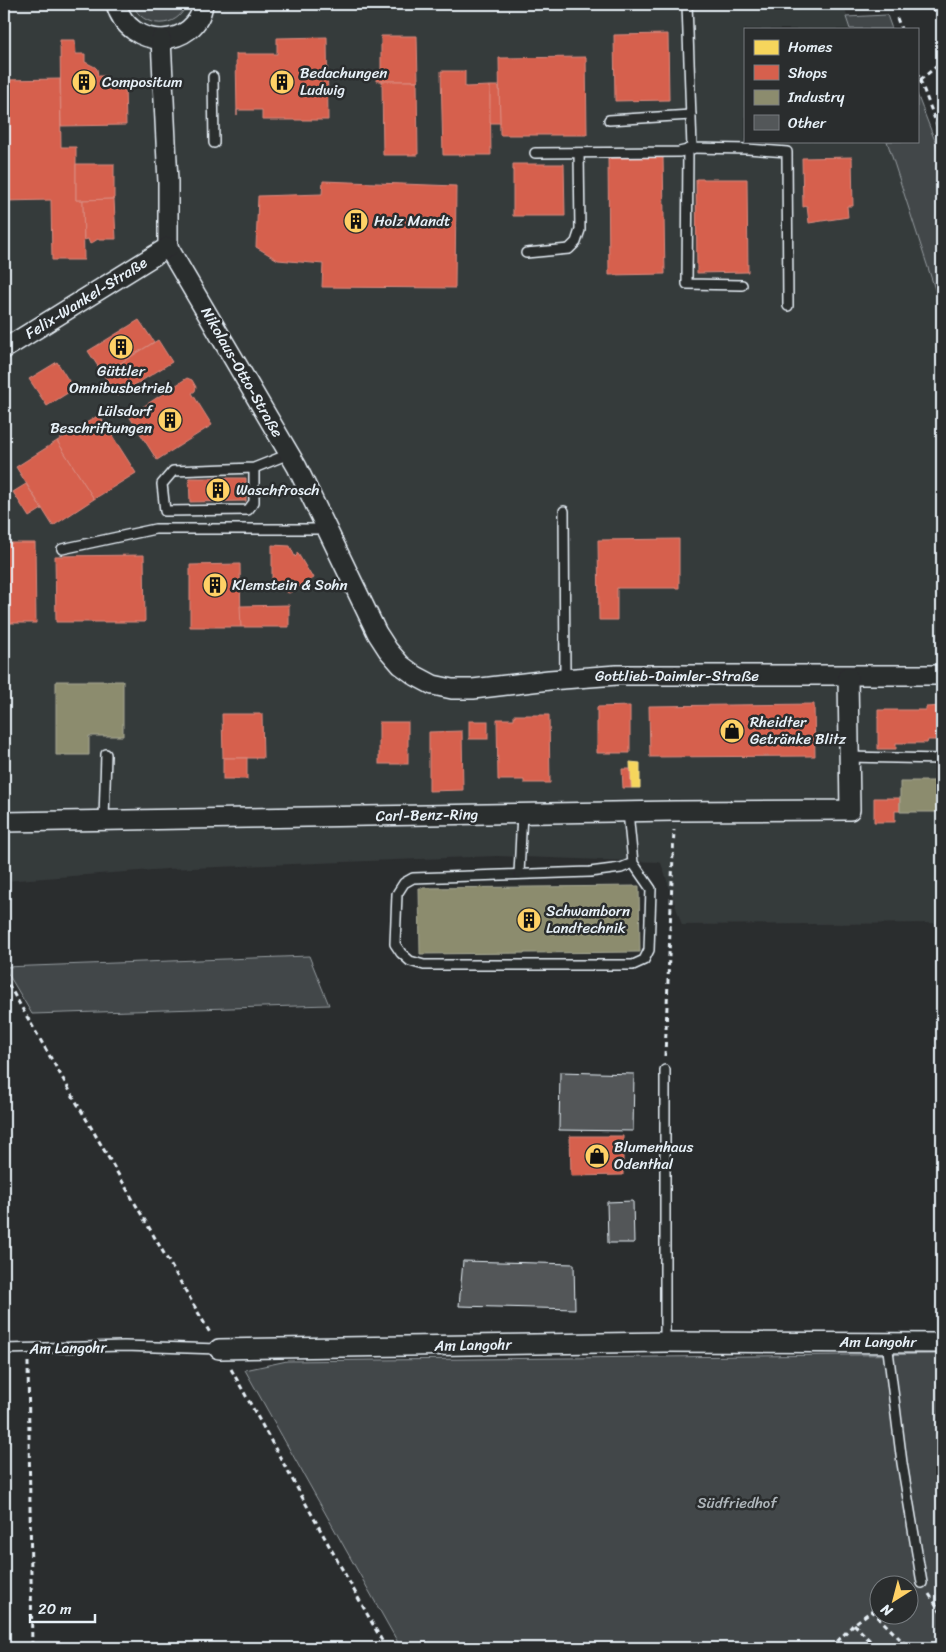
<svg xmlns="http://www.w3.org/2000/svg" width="946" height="1652" font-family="Sriracha,sans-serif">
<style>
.built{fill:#363a3b}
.green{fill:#424648;stroke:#959ca0;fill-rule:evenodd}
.homes{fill:#f6d55c;stroke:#f2dd8b}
.shops{fill:#d6604d;stroke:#db8c80}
.industry{fill:#8c8c6e;stroke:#a8aa97}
.building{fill:#535759;stroke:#e8f1f8}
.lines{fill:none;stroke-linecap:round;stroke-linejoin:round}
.lane-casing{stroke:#e8f1f8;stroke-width:12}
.street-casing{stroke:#e8f1f8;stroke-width:22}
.path{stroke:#e8f1f8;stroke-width:3;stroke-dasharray:5 4;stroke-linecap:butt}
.lane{stroke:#2a2d2e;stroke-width:9}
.street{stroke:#2a2d2e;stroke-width:19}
.labels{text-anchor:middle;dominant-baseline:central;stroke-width:5;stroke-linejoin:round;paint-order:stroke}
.poi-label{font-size:15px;fill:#e8f1f8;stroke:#2a2d2e;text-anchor:start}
.street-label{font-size:15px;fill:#e8f1f8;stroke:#2a2d2e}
.park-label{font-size:15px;fill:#aeb5ba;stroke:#2a2d2e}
</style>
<rect width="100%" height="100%" fill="#2a2d2e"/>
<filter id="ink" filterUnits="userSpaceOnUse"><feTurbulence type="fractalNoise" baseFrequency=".02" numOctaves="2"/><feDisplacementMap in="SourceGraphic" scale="10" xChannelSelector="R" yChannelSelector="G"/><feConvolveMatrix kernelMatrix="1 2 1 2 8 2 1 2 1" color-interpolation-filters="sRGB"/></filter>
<g filter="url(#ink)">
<path class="built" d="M 4,4 L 844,4 L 850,29 L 745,29 L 745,141 L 887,141 L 942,311 L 942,923 L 682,925 L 661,863 L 658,862 L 497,856 L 167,869 L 4,881 Z"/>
<g class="green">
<path d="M 133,4 L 186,4 C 179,30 141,29 133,4 Z"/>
<path d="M 887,15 L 892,29 L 850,29 L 846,17 Z"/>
<path d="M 917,94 L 942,159 L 942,311 L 887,141 L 917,141 Z"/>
<path d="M 309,956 L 329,1005 L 32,1014 L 4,967 Z"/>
<path d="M 942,1354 L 942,1648 L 401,1648 L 245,1370 L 287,1361 ZM 878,1584 L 908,1584 L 908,1614 L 878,1614 Z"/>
</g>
<path class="homes" d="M 630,762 L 640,763 L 640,788 L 631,788 Z"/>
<g class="shops">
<path d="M 668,34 L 669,100 L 615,101 L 614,35 Z"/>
<path d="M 381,36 L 417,36 L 418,81 L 376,81 L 376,71 L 381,71 Z"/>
<path d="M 327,37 L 328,120 L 262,120 L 262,110 L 237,110 L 237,115 L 236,54 L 277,54 L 277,38 Z"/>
<path d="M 60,40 L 75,40 L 76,54 L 85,54 L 85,62 L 95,67 L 97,69 L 98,76 L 107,76 L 107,85 L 125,85 L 126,125 L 61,126 Z"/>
<path d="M 586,57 L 587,135 L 500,135 L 499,58 Z"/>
<path d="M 441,71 L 465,71 L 465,87 L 490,86 L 491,155 L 443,155 Z"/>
<path d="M 60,79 L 61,147 L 76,147 L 76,200 L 83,200 L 84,260 L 52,260 L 51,200 L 4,201 L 4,80 Z"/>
<path d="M 382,81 L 417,81 L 418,155 L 383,155 Z"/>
<path d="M 490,86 L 499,86 L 500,123 L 490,123 Z"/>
<path d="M 663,157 L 665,274 L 609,275 L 608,158 Z"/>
<path d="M 852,157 L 853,206 L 847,206 L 848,217 L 809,223 L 807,206 L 803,207 L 802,158 Z"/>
<path d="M 76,164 L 114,164 L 114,199 L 76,200 Z"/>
<path d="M 513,164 L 564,164 L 565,216 L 513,216 Z"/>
<path d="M 696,179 L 747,179 L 748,272 L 697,273 Z"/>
<path d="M 323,181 L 456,186 L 455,288 L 322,287 L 323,264 L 278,260 L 256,247 L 258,196 L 322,194 Z"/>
<path d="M 114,199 L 116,239 L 98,239 L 90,244 L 88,239 L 84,240 L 83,200 Z"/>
<path d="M 139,320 L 154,342 L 103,374 L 88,351 Z"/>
<path d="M 158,340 L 172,362 L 117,396 L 103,374 Z"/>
<path d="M 57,362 L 74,389 L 47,406 L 29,379 Z"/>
<path d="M 187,378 L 192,380 L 196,387 L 195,391 L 192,393 L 212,425 L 157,460 L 129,416 Z"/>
<path d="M 99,415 L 136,473 L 94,499 L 57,441 Z"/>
<path d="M 57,441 L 94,499 L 53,526 L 16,467 Z"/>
<path d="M 189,478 L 246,478 L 246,501 L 190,502 Z"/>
<path d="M 26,484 L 42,509 L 29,517 L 13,492 Z"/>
<path d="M 679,539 L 679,588 L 617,588 L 617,620 L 599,620 L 598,540 Z"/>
<path d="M 4,543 L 35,543 L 36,623 L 4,623 Z"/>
<path d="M 272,545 L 290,546 L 295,557 L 297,555 L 297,552 L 312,577 L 313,576 L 314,578 L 289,593 L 272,585 Z"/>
<path d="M 144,555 L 145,622 L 56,622 L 55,556 Z"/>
<path d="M 240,564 L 241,627 L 190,627 L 190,565 Z"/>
<path d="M 289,605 L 289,627 L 241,627 L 240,606 Z"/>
<path d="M 814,704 L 815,756 L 650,757 L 649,706 Z"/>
<path d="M 630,706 L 630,753 L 597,753 L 597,707 Z"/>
<path d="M 942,706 L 942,740 L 928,740 L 927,743 L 896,743 L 896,749 L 878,749 L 878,710 L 926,710 L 926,707 Z"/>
<path d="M 222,714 L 262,714 L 263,758 L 223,758 Z"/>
<path d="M 514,715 L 549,715 L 550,783 L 524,783 L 524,780 L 498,780 L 497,719 L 514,719 Z"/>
<rect x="469" y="721" width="19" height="18"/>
<rect x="379" y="722" width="29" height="42"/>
<path d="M 462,731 L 463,790 L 429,791 L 429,732 Z"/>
<rect x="223" y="758" width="24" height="21"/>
<path d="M 622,769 L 630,769 L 631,788 L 623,788 Z"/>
<path d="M 874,798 L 900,798 L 900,811 L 895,811 L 895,822 L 874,822 Z"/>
<path d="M 570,1136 L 623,1136 L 623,1175 L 571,1176 Z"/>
</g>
<g class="industry">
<path d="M 56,681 L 123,681 L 123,736 L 89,736 L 89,755 L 56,755 Z"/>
<path d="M 911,781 L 942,781 L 942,812 L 900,812 L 900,782 L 911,782 Z"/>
<path d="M 639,886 L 640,952 L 420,954 L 419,888 Z"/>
</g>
<g class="building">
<path d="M 560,1072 L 634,1074 L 633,1131 L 559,1130 Z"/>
<path d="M 633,1201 L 634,1243 L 608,1243 L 607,1202 Z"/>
<path d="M 463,1261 L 574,1264 L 575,1309 L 459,1306 Z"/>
</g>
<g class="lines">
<defs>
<g id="lane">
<path d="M 687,4 L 692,148 L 748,149 L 787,152 L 788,306"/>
<path d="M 897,4 L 908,4"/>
<path d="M 213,77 L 214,143"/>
<path d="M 609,120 L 691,115"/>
<path d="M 688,149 L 687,284 L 742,285"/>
<path d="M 535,153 L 679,152 L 692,149"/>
<path d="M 526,253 L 569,249 L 576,242 L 580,230 L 579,153"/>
<path d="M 254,468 L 254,502 L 248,510 L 165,511 L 162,484 L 173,471 L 254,468 L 289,454"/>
<path d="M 564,511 L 565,679"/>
<path d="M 62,549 L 155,529 L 327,529"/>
<path d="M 849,757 L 942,759"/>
<path d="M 628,812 L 633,863 L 651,889 L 649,950 L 644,960 L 633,965 L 424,965 L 410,961 L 401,953 L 395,944 L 397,894 L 404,883 L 413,878 L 590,872 L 621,868 L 633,863"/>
<path d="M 104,820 L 106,754"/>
<path d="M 519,874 L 522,813"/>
<path d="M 665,1070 L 665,1342"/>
<path d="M 887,1342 L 902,1463 L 922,1583"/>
<path d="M 4,1349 L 124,1346 L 219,1349"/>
</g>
<g id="street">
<path d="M 116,4 C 129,52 197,49 203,4"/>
<path d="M 161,39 L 168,182 L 168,247 L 297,467 L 377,633 L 388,650 L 401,665 L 416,676 L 433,685 L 452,689 L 473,689 L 549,680 L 617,675 L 942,675"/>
<path d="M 4,349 L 168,247"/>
<path d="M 4,822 L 675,811 L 850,810 L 848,676"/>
<path d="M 219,1349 L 665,1342 L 942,1343"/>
</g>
</defs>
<use href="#lane" class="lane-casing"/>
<use href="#street" class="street-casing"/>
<g class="path">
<path d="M 923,5 L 942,14"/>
<path d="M 897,18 L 901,29"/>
<path d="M 917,72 L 942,138"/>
<path d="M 920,80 L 942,62"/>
<path d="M 4,977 L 210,1333"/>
<path d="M 665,1056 L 674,830"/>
<path d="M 28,1362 L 32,1648"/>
<path d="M 231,1369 L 386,1648"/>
<path d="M 929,1594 L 942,1614"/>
<path d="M 871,1610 L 909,1648"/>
<path d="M 854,1624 L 877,1648"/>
<path d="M 831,1648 L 854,1624 L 878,1606"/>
</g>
<use href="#lane" class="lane"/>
<use href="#street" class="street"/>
</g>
</g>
<defs>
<symbol id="building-disc" viewBox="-11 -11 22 22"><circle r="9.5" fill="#ffd166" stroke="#2a2d2e"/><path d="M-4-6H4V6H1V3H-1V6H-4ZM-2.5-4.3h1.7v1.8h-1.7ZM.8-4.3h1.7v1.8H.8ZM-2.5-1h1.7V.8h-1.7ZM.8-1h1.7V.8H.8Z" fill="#111"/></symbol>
<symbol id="shop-disc" viewBox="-11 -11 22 22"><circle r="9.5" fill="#ffd166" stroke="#2a2d2e"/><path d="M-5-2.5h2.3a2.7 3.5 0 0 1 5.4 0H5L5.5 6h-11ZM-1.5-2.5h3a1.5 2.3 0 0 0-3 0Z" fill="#111"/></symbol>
</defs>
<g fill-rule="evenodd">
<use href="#building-disc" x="70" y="68" width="28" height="28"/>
<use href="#building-disc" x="268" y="68" width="28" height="28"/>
<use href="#building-disc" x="342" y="207" width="28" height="28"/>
<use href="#building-disc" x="107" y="333" width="28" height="28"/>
<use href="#building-disc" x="156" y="406" width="28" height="28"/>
<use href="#building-disc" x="204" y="476" width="28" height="28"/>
<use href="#building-disc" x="201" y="571" width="28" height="28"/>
<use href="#shop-disc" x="718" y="717" width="28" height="28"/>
<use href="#building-disc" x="515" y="906" width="28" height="28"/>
<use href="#shop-disc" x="583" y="1142" width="28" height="28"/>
</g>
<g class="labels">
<g class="poi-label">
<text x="300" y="73">Bedachungen<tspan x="300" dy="17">Ludwig</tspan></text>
<text x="102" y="82">Compositum</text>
<text x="374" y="221">Holz Mandt</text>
<text x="121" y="371" text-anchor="middle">Güttler<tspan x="121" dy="17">Omnibusbetrieb</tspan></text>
<text x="152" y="411" text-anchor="end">Lülsdorf<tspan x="152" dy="17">Beschriftungen</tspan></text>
<text x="236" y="490">Waschfrosch</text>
<text x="232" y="585">Klemstein &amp; Sohn</text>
<text x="750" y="722">Rheidter<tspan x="750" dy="17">Getränke Blitz</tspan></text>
<text x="546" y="911">Schwamborn<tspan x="546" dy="17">Landtechnik</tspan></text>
<text x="614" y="1147">Blumenhaus<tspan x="614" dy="17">Odenthal</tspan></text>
</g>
<g class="street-label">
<text transform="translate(86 298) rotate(-32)">Felix-Wankel-Straße</text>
<text transform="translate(242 372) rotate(60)">Nikolaus-Otto-Straße</text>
<text x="677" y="676">Gottlieb-Daimler-Straße</text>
<text transform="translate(427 815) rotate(-1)">Carl-Benz-Ring</text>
<text x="878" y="1342">Am Langohr</text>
<text transform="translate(473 1345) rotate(-1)">Am Langohr</text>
<text transform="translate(68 1348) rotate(-1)">Am Langohr</text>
</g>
<g class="park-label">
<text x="737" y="1503">Südfriedhof</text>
</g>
</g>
<rect width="946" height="1652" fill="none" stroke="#2a2d2e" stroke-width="20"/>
<rect x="10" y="10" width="926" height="1632" fill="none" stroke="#e8f1f8" stroke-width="2" filter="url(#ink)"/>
<rect x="744" y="28" width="175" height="115" fill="#2a2d2e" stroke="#767b7f"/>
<rect x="754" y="40" width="25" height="15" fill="#f6d55c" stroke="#767b7f"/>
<text x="788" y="52" font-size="15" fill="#e8f1f8">Homes</text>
<rect x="754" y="65" width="25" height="15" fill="#d6604d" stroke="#767b7f"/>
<text x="788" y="78" font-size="15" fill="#e8f1f8">Shops</text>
<rect x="754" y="90" width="25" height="15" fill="#8c8c6e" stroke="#767b7f"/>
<text x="788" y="102" font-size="15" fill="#e8f1f8">Industry</text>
<rect x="754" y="115" width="25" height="15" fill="#535759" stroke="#767b7f"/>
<text x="788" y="128" font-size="15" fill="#e8f1f8">Other</text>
<g transform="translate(894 1600) rotate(216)"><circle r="24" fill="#2a2d2e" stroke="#767b7f"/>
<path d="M0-4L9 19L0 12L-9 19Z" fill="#ffd166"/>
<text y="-8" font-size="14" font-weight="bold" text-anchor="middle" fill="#e8f1f8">N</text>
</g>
<path d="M30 1614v8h65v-8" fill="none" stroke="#e8f1f8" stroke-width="2.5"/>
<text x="38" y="1614" font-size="15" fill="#e8f1f8" stroke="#2a2d2e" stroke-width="4" paint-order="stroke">20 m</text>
</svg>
